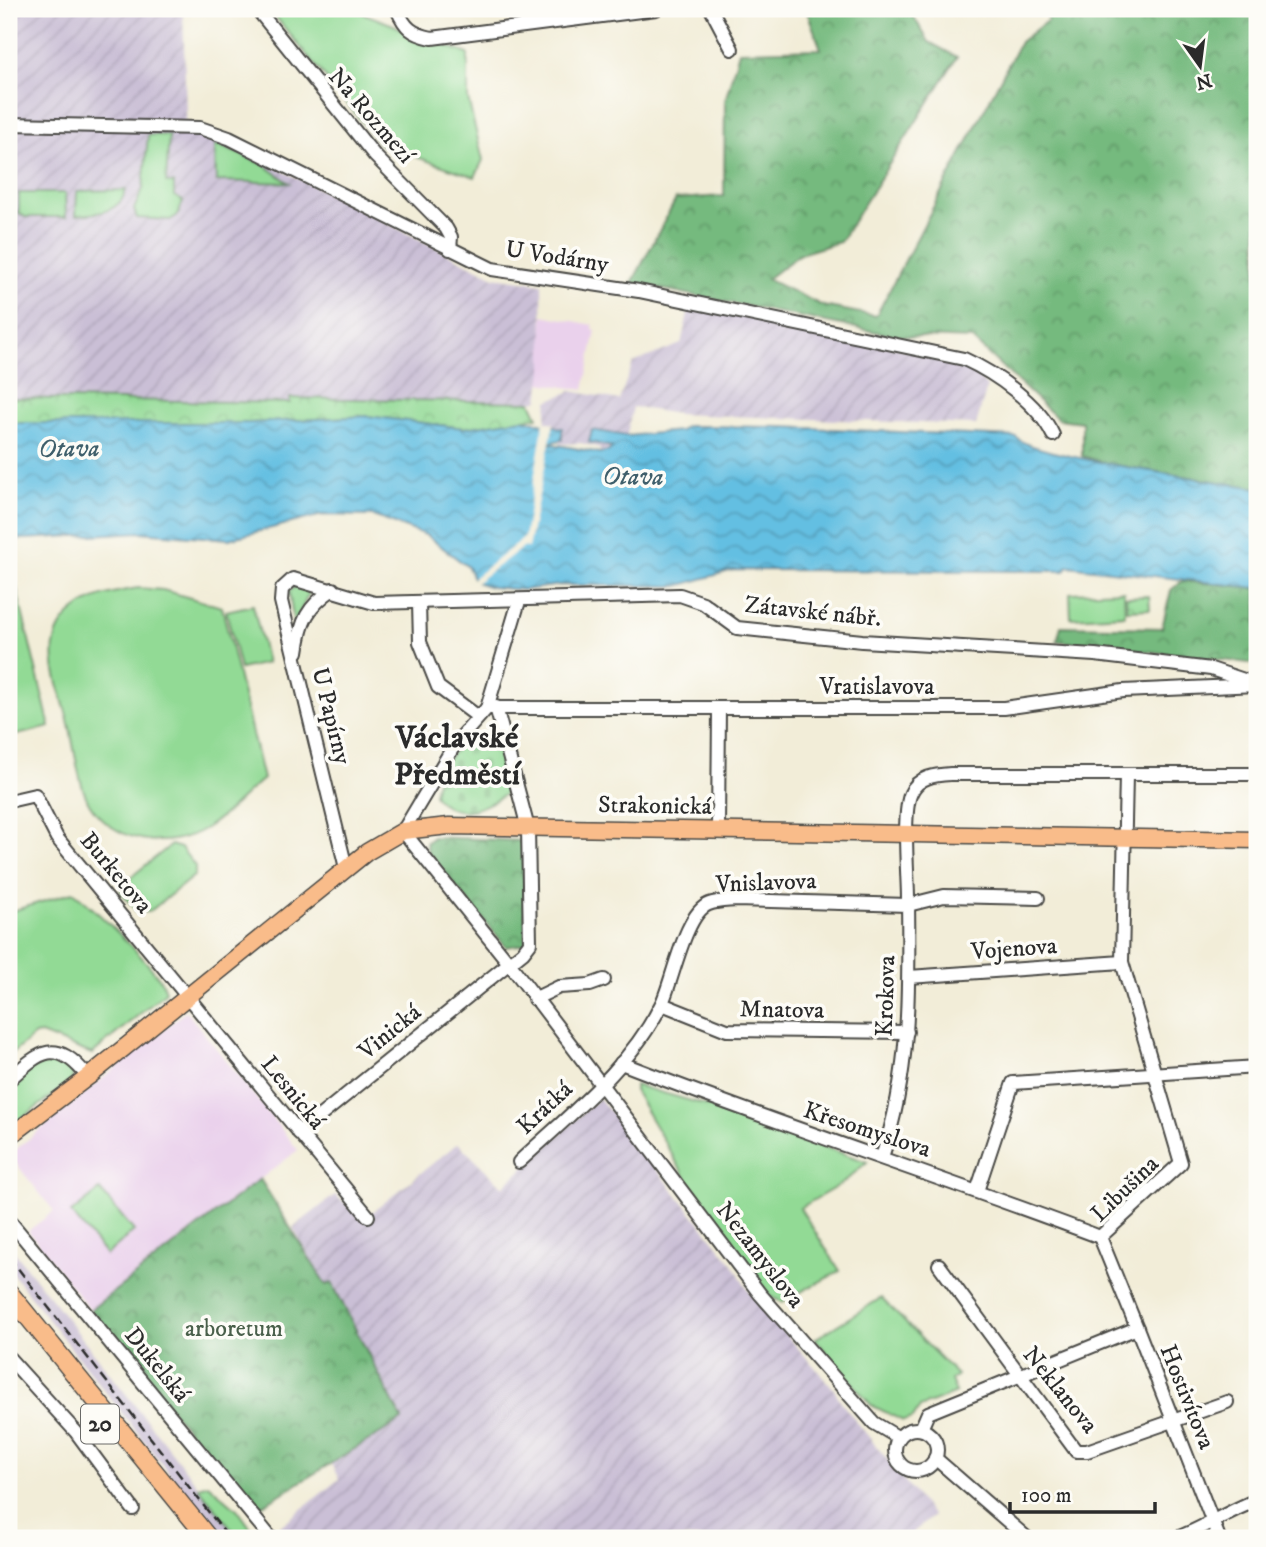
<svg xmlns="http://www.w3.org/2000/svg" width="1266" height="1547" font-family="'IM FELL DW Pica',serif">
<style>
.built{fill:#ead1ec}
.industrial{fill:url(#industrial-furrows)}
.railway{fill:#cabfd6}
.green{fill:#92da95;stroke:#5e8260;stroke-width:2}
.forest{fill:url(#forest-crowns);stroke:#507254;stroke-width:2}
.cemetery{fill:url(#cemetery-stones);stroke:#5e8260;stroke-width:2}
.park{fill:url(#park-crowns);stroke:#5e8260;stroke-width:2}
.water{fill:url(#water-waves);stroke:#487586;stroke-width:2}
.pier{fill:#f2edd8}
.lines{fill:none;stroke-linecap:round;stroke-linejoin:round}
.minor-casing{stroke:#494845;stroke-width:16}
.major-casing{stroke:#494845;stroke-width:19}
.highway-casing{stroke:#494845;stroke-width:21}
.minor{stroke:#fff;stroke-width:12}
.major{stroke:#f9bc8a;stroke-width:16}
.highway{stroke:#f9bc8a;stroke-width:18}
.rail{stroke:#2b2b2b;stroke-width:2.5;stroke-dasharray:10 5;stroke-linecap:butt}
.labels{text-anchor:middle;dominant-baseline:central;stroke-width:7;stroke-linejoin:round;paint-order:stroke}
.shield{fill:#fdfcf7;stroke:#6a6a68;stroke-width:2}
.shield-label{font-size:23px;font-weight:bold;fill:#2b2b2b}
.street-label{font-size:24px;fill:#2b2b2b;stroke:#fdfcf7}
.park-label{font-size:24px;fill:#4a604b;stroke:#fdfcf7}
.water-label{font-size:26px;font-style:italic;fill:#3f5f6b;stroke:#fdfcf7}
.district-label{font-size:32px;font-weight:bold;fill:#2b2b2b;stroke:#fdfcf7}
</style>
<defs>
<pattern id="industrial-furrows" width="10" height="10" patternUnits="userSpaceOnUse" patternTransform="scale(1.75)"><rect width="10" height="10" fill="#cabfd6"/><path d="M-1 1l2-2M0 10L10 0M9 11l2-2" fill="none" stroke="#aea4b8"/></pattern>
<pattern id="forest-crowns" width="20" height="18" patternUnits="userSpaceOnUse" patternTransform="scale(1.75)"><rect width="20" height="18" fill="#75ba7e"/><path d="M2 6a3 3 0 1 1 6 0M12 15a3 3 0 1 1 6 0" fill="none" stroke="#609767"/></pattern>
<pattern id="cemetery-stones" width="16" height="16" patternUnits="userSpaceOnUse" patternTransform="scale(1.75)"><rect width="16" height="16" fill="#92da95"/><path d="M2 7V4a2 2 0 0 1 4 0v3zM10 15v-3a2 2 0 0 1 4 0v3z" fill="#7ebb81"/></pattern>
<pattern id="park-crowns" width="20" height="18" patternUnits="userSpaceOnUse" patternTransform="scale(1.75)"><rect width="20" height="18" fill="#92da95"/><path d="M2 6a3 3 0 1 1 6 0M12 15a3 3 0 1 1 6 0" fill="none" stroke="#7ebb81"/></pattern>
<pattern id="water-waves" width="16" height="10" patternUnits="userSpaceOnUse" patternTransform="scale(1.75)"><rect width="16" height="10" fill="#64bfe2"/><path d="M0 5q4-4 8 0t8 0" fill="none" stroke="#539bb7"/></pattern>
</defs>
<rect width="100%" height="100%" fill="#fdfcf7"/>
<filter id="ink" filterUnits="userSpaceOnUse"><feTurbulence type="fractalNoise" baseFrequency=".0143" numOctaves="2"/><feDisplacementMap in="SourceGraphic" scale="14" xChannelSelector="R" yChannelSelector="G"/><feConvolveMatrix kernelMatrix="1 2 1 2 8 2 1 2 1" color-interpolation-filters="sRGB"/></filter>
<filter id="wash" filterUnits="userSpaceOnUse"><feTurbulence type="fractalNoise" baseFrequency=".00686" numOctaves="4" result="noise"/><feDisplacementMap in="SourceGraphic" scale="28" xChannelSelector="R" yChannelSelector="G"/><feGaussianBlur stdDeviation="1.57" result="paint"/><feColorMatrix in="noise" values="0 0 0 0 0 0 0 0 0 0 0 0 0 0 0 0 0 1.4 0 .05"/><feComposite in="paint" operator="in"/></filter>
<g filter="url(#wash)">
<rect width="100%" height="100%" fill="#f2edd8"/>
<g class="built">
<path d="M 543,315 L 593,325 L 593,329 L 596,330 L 584,390 L 540,383 Z"/>
<path d="M 186,1011 L 298,1150 L 90,1310 L 28,1231 L 54,1211 L 9,1155 Z"/>
</g>
<g class="industrial">
<path d="M 9,9 L 183,9 L 186,113 L 183,132 L 227,143 L 494,277 L 542,284 L 543,369 L 539,400 L 531,402 L 291,398 L 290,403 L 9,398 Z"/>
<path d="M 690,305 L 966,362 L 987,387 L 976,425 L 677,414 L 633,407 L 627,434 L 611,449 L 600,452 L 600,448 L 581,443 L 560,444 L 557,427 L 545,425 L 548,401 L 571,391 L 619,400 L 633,363 L 681,344 Z"/>
<path d="M 599,1098 L 733,1264 L 749,1292 L 833,1388 L 843,1405 L 933,1516 L 906,1538 L 278,1538 L 273,1532 L 339,1479 L 331,1464 L 402,1420 L 331,1283 L 326,1285 L 293,1228 L 335,1195 L 364,1219 L 458,1143 L 503,1187 Z"/>
</g>
<path class="railway" d="M 9,1245 L 239,1538 L 220,1538 L 34,1301 L 9,1269 Z"/>
<g class="green">
<path d="M 269,9 L 352,9 L 396,26 L 417,40 L 436,42 L 468,54 L 468,99 L 483,160 L 475,177 L 381,145 Z"/>
<path d="M 148,135 L 169,135 L 166,183 L 174,183 L 174,196 L 183,201 L 178,215 L 170,220 L 137,218 L 134,209 L 143,189 Z"/>
<path d="M 215,144 L 263,164 L 289,183 L 216,181 Z"/>
<path d="M 126,190 C 120,213 96,214 76,215 L 77,191 Z"/>
<path d="M 19,193 L 65,193 L 66,217 L 25,217 L 19,213 Z"/>
<path d="M 14,578 L 50,727 L 9,737 L 9,579 Z"/>
<path d="M 296,586 L 305,587 L 309,593 L 294,625 L 289,591 Z"/>
<path d="M 138,588 L 163,590 L 222,607 L 263,779 C 244,794 227,815 206,828 C 167,852 112,842 89,803 C 78,784 74,743 68,720 C 61,691 44,655 60,627 C 77,599 108,593 138,588 Z"/>
<path d="M 1124,591 L 1125,615 L 1071,618 L 1070,593 Z"/>
<path d="M 253,605 L 267,663 L 240,669 L 226,611 Z"/>
<path d="M 171,845 L 181,848 L 195,866 L 195,875 L 149,912 L 137,912 L 121,892 L 121,885 Z"/>
<path d="M 73,892 C 90,903 166,977 166,992 L 92,1054 L 41,1034 L 35,1035 L 9,1056 L 9,912 Z"/>
<path d="M 43,1056 L 65,1060 L 73,1073 L 72,1081 L 9,1128 L 9,1087 Z"/>
<path d="M 635,1085 L 702,1104 L 867,1162 L 843,1183 L 800,1208 L 840,1271 L 782,1302 L 770,1297 L 684,1175 L 635,1092 Z"/>
<path d="M 100,1190 L 134,1231 L 106,1255 L 71,1213 Z"/>
<path d="M 881,1298 L 957,1375 L 951,1380 L 956,1393 L 920,1407 L 913,1418 L 903,1421 L 871,1405 L 815,1339 Z"/>
<path d="M 208,1484 L 237,1509 L 258,1538 L 239,1538 L 198,1487 Z"/>
</g>
<g class="forest">
<path d="M 806,9 L 909,9 L 929,42 L 957,57 L 840,242 L 800,254 L 767,279 L 823,306 L 876,316 L 1020,42 L 1048,20 L 1045,9 L 1257,9 L 1257,488 L 1109,464 L 1082,456 L 1082,422 L 1058,419 L 972,339 L 896,336 L 632,283 L 676,199 L 724,196 L 725,101 L 739,51 L 821,49 Z"/>
<path d="M 1182,581 L 1257,588 L 1257,664 L 1057,641 L 1061,626 L 1162,628 L 1171,590 Z"/>
<path d="M 433,837 L 523,841 L 526,944 L 506,947 L 428,853 L 426,843 Z"/>
<path d="M 260,1179 L 326,1285 L 332,1283 L 402,1420 L 253,1511 L 90,1310 Z"/>
</g>
<path class="cemetery" d="M 481,738 C 505,748 510,768 508,792 C 485,808 456,823 434,795 C 437,770 454,740 481,738 Z"/>
<g class="park">
<path d="M 9,398 L 290,403 L 290,398 L 531,402 L 538,417 L 465,428 L 367,416 L 250,423 L 9,423 Z"/>
<path d="M 1149,596 L 1150,609 L 1127,610 L 1126,597 Z"/>
</g>
<path class="water" d="M 367,416 L 464,428 L 522,419 L 562,428 L 562,440 L 547,443 L 600,453 L 609,451 L 612,447 L 589,442 L 592,430 L 626,436 L 680,431 L 686,426 L 782,427 L 1016,437 C 1028,456 1223,482 1257,488 L 1257,588 L 1068,566 L 1065,571 L 733,570 L 677,586 L 560,585 L 524,590 L 491,587 L 475,582 L 468,567 L 426,535 L 373,516 L 322,515 L 229,539 L 140,532 L 9,540 L 9,423 L 250,423 Z"/>
<path class="pier" d="M 544,421 L 554,423 L 528,548 L 523,547 L 473,585 L 471,580 L 524,538 Z"/>
</g>
<g filter="url(#ink)">
<g class="lines">
<defs>
<g id="minor">
<path d="M 257,9 L 375,156 L 446,228 L 451,237 L 450,249"/>
<path d="M 397,9 C 405,28 412,34 432,38 L 656,9"/>
<path d="M 711,9 L 732,49"/>
<path d="M 9,124 L 200,128 L 229,138 L 492,269 L 639,291 L 964,359 C 995,373 1038,403 1053,435"/>
<path d="M 419,603 L 420,642 L 438,687 L 477,716"/>
<path d="M 297,652 C 301,621 307,607 333,589"/>
<path d="M 487,708 L 519,601"/>
<path d="M 9,801 L 35,795 L 57,838 L 368,1216"/>
<path d="M 718,829 L 719,708"/>
<path d="M 346,868 L 281,601 L 282,589 L 293,579 L 374,603 L 680,595 L 703,603 L 737,628 L 862,641 L 1095,655 L 1211,669 L 1247,681"/>
<path d="M 909,977 L 1122,962"/>
<path d="M 534,999 L 559,987 L 590,985 L 604,980"/>
<path d="M 662,1004 L 727,1030 L 907,1032"/>
<path d="M 621,1063 C 779,1125 941,1177 1100,1237"/>
<path d="M 9,1080 C 40,1051 56,1037 88,1077"/>
<path d="M 299,1133 L 523,952 L 530,943 L 528,828 L 496,707"/>
<path d="M 882,1157 C 911,1073 909,987 908,899 C 908,875 902,812 911,793 C 918,776 936,775 951,774 L 1257,774"/>
<path d="M 519,1162 C 570,1114 631,1067 662,1003 C 673,980 685,913 709,904 C 717,901 727,901 736,900 L 908,905 L 944,896 L 1038,898"/>
<path d="M 977,1191 L 1013,1083 L 1257,1067"/>
<path d="M 9,1220 L 271,1538"/>
<path d="M 1100,1237 L 1181,1163 L 1122,962 L 1126,775"/>
<path d="M 939,1265 L 1076,1451 L 1087,1451 L 1227,1402"/>
<path d="M 1137,1328 L 1219,1538"/>
<path d="M 9,1358 L 76,1432 L 133,1509"/>
<path d="M 921,1429 L 928,1413 L 1137,1328 L 1100,1237"/>
<circle cx="916" cy="1450" r="21"/>
<path d="M 899,1438 L 874,1423 L 760,1294 L 509,963 L 403,831 L 455,744 L 487,708 L 1004,708 L 1123,691 L 1257,685"/>
<path d="M 935,1458 L 1027,1538"/>
<path d="M 1177,1538 C 1205,1527 1229,1511 1257,1500"/>
</g>
<path id="major" d="M 9,1137 L 88,1077 L 367,852 L 403,831 L 449,826 L 1257,840"/>
<path id="highway" d="M 9,1293 L 208,1538"/>
</defs>
<use href="#minor" class="minor-casing"/>
<use href="#major" class="major-casing"/>
<use href="#highway" class="highway-casing"/>
<use href="#minor" class="minor"/>
<use href="#major" class="major"/>
<use href="#highway" class="highway"/>
<path class="rail" d="M 9,1257 L 229,1538"/>
</g>
</g>
<g class="labels">
<rect class="shield" x="81" y="1404.5" width="38" height="39" rx="5"/>
<g class="shield-label">
<text x="100" y="1424">20</text>
</g>
<g class="street-label">
<text transform="translate(371 116) rotate(49)">Na Rozmezí</text>
<text transform="translate(557 257) rotate(9)">U Vodárny</text>
<text transform="translate(813 612) rotate(6)">Zátavské nábř.</text>
<text x="877" y="687">Vratislavova</text>
<text transform="translate(331 716) rotate(76)">U Papírny</text>
<text transform="translate(655 806) rotate(1)">Strakonická</text>
<text transform="translate(116 873) rotate(50)">Burketova</text>
<text transform="translate(766 883) rotate(-2)">Vnislavova</text>
<text transform="translate(1014 949) rotate(-4)">Vojenova</text>
<text transform="translate(886 996) rotate(-88)">Krokova</text>
<text transform="translate(782 1010) rotate(1)">Mnatova</text>
<text transform="translate(390 1032) rotate(-39)">Vinická</text>
<text transform="translate(293 1093) rotate(51)">Lesnická</text>
<text transform="translate(545 1108) rotate(-43)">Krátká</text>
<text transform="translate(867 1130) rotate(18)">Křesomyslova</text>
<text transform="translate(1125 1189) rotate(-44)">Libušina</text>
<text transform="translate(760 1255) rotate(52)">Nezamyslova</text>
<text transform="translate(157 1365) rotate(51)">Dukelská</text>
<text transform="translate(1060 1390) rotate(51)">Neklanova</text>
<text transform="translate(1187 1397) rotate(68)">Hostivítova</text>
</g>
<g class="park-label">
<text x="234" y="1329">arboretum</text>
</g>
<g class="water-label">
<text transform="translate(69 449) rotate(-1)">Otava</text>
<text transform="translate(633 477) rotate(1)">Otava</text>
</g>
<g class="district-label">
<text x="457" y="738">Václavské<tspan x="457" dy="37">Předměstí</tspan></text>
</g>
</g>
<rect width="1266" height="1547" fill="none" stroke="#fdfcf7" stroke-width="35"/>
<g transform="translate(1200 66) rotate(166)" stroke="#fdfcf7" stroke-width="5" paint-order="stroke">
<path d="M0-5L12 26L0 18L-12 26Z" fill="#2b2b2b"/>
<text y="-10" font-size="19" font-weight="bold" text-anchor="middle" fill="#2b2b2b">N</text>
</g>
<path d="M1010 1502v10h145v-10" fill="none" stroke="#2b2b2b" stroke-width="3.5"/>
<text x="1021" y="1502" font-size="21" fill="#2b2b2b" stroke="#fdfcf7" stroke-width="5" paint-order="stroke">100 m</text>
</svg>
